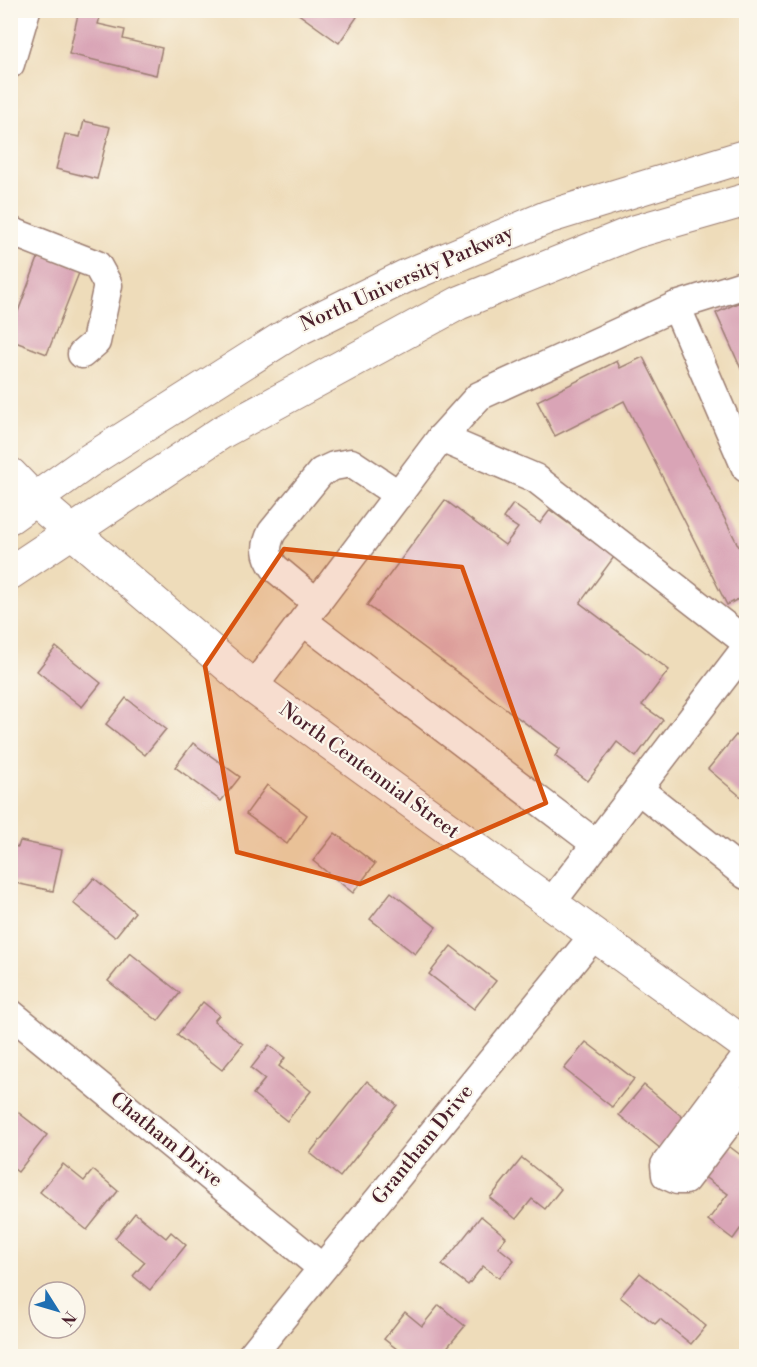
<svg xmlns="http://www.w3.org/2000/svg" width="757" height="1367" font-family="'Libre Bodoni',serif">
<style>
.building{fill:#d9a4b6}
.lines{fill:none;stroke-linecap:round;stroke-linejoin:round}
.minor-casing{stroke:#9c7e72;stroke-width:31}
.major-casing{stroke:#9c7e72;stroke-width:35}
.minor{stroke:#fff;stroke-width:28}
.major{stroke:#fff;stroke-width:33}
.marked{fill:#d8530f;fill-opacity:0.2;stroke:#d8530f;stroke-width:4.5;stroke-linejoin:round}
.labels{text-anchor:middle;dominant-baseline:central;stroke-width:4.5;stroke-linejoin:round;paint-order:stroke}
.street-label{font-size:20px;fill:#4a1f2b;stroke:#fbf7ec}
</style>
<rect width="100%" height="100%" fill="#fbf7ec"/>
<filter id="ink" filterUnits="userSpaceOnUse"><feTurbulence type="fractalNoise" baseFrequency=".0167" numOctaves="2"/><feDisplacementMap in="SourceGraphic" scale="12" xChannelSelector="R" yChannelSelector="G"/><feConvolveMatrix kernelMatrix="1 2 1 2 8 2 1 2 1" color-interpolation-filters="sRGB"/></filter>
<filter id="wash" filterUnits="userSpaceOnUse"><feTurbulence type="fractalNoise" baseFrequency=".008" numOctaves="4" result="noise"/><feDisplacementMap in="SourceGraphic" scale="24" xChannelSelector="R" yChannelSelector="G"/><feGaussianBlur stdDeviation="1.35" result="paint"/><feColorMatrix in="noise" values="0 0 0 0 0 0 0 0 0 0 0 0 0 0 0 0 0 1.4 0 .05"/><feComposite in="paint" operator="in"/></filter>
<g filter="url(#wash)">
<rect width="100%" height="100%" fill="#eedcba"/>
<g id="blocks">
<g class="building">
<path d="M 79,10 L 102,10 L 98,24 L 125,30 L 123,39 L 162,48 L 156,75 L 69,54 Z"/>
<path d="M 293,10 L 347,10 L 357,17 L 339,43 Z"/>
<path d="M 84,121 L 110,127 L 97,179 L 56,169 L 65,134 L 80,137 Z"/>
<path d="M 40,253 L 81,268 L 47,354 L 10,340 L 10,333 Z"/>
<path d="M 746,299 L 746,380 L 716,313 Z"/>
<path d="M 643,357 L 743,555 L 746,553 L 746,595 L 727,605 L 624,401 L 555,436 L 537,401 L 617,361 L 620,368 Z"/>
<path d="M 445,500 L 505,545 L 518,528 L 503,518 L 513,504 L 540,523 L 550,510 L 614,557 L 580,603 L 669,670 L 642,705 L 663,720 L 636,757 L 617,742 L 588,781 L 555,756 L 560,749 L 367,605 Z"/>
<path d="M 56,647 L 101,683 L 82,707 L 37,671 Z"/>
<path d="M 126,698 L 166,729 L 145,755 L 106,724 Z"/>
<path d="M 736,735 L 746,743 L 746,801 L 708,769 Z"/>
<path d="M 193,743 L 240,777 L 221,801 L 175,767 Z"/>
<path d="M 267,785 L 307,815 L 287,844 L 246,814 Z"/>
<path d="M 335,833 L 375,864 L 353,893 L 313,861 Z"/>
<path d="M 20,841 L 62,850 L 53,891 L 10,882 L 10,845 L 18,847 Z"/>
<path d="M 94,878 L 135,912 L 115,937 L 73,903 Z"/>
<path d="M 391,892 L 436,927 L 415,954 L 370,919 Z"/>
<path d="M 451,946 L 496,981 L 474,1009 L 429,974 Z"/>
<path d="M 130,953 L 180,993 L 158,1021 L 108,981 Z"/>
<path d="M 203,1002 L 219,1015 L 214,1021 L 243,1044 L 222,1070 L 177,1035 Z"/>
<path d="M 586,1042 L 634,1079 L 612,1107 L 564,1069 Z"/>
<path d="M 269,1045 L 285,1058 L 279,1066 L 311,1091 L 287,1121 L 253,1094 L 265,1079 L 251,1068 Z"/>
<path d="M 367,1081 L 397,1105 L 340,1177 L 310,1153 Z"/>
<path d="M 644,1085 L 686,1120 L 661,1149 L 619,1115 Z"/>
<path d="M 10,1106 L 47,1135 L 18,1172 L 10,1166 Z"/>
<path d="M 726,1144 L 746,1159 L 746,1221 L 733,1239 L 708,1220 L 728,1194 L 703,1176 Z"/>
<path d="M 522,1158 L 561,1189 L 545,1209 L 532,1199 L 516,1219 L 490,1198 Z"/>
<path d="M 63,1164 L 84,1181 L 93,1170 L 118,1191 L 87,1230 L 40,1192 Z"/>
<path d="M 135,1213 L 166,1238 L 171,1232 L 186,1245 L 150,1290 L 133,1276 L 145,1262 L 115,1238 Z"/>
<path d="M 481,1216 L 506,1237 L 498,1247 L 514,1260 L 499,1278 L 483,1266 L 468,1285 L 442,1265 Z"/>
<path d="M 640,1273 L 706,1326 L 691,1344 L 660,1319 L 655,1324 L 620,1297 Z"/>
<path d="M 439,1305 L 465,1326 L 440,1356 L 406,1356 L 384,1339 L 405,1312 L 422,1326 Z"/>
</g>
</g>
</g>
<g filter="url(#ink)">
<use href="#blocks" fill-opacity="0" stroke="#9c7e72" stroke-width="1.5"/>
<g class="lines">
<defs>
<g id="minor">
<path d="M 10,64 L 26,10"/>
<path d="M 10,231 L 97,265 L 108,285 L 96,342 L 82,354"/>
<path d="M 676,306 L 746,468"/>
<path d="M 441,438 L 535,478 L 746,642"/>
<path d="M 317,603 L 275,568 C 265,555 265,546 272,532 L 321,472 L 334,466 L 351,463 L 399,495"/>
<path d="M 303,621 L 596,844"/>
<path d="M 253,687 L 441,438 L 479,396 L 676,306 L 746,284"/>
<path d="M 638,789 L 746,875"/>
<path d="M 551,903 L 746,648"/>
<path d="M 10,1013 L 322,1268"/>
<path d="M 746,1057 L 665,1165 L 666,1175 L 677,1180 L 685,1180 L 746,1100"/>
<path d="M 251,1356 L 595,934"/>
</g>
<g id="major">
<path d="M 10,474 L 35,500 L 253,687 L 746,1045"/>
<path d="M 10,517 L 87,462 L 292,332 L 404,277 L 548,217 L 746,156"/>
<path d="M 10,573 L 222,432 L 459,303 L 634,232 L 746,200"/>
</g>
</defs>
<use href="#minor" class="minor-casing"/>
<use href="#major" class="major-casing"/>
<use href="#minor" class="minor"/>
<use href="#major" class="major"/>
</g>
</g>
<path class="marked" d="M 284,549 L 462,567 L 546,803 L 360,884 L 237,852 L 205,666 Z"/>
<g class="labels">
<g class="street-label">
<text transform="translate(407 279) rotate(-24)">North University Parkway</text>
<text transform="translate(369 771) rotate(36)">North Centennial Street</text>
<text transform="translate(166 1140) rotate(39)">Chatham Drive</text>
<text transform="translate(423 1145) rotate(-51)">Grantham Drive</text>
</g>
</g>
<rect width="757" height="1367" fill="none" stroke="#fbf7ec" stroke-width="36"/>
<g transform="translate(57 1310) rotate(127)"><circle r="28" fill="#fbf7ec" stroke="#b4a19f" stroke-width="1.5"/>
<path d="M0-4.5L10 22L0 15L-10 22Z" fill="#1f6fb2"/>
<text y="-9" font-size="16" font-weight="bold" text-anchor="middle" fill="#4a1f2b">N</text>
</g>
</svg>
